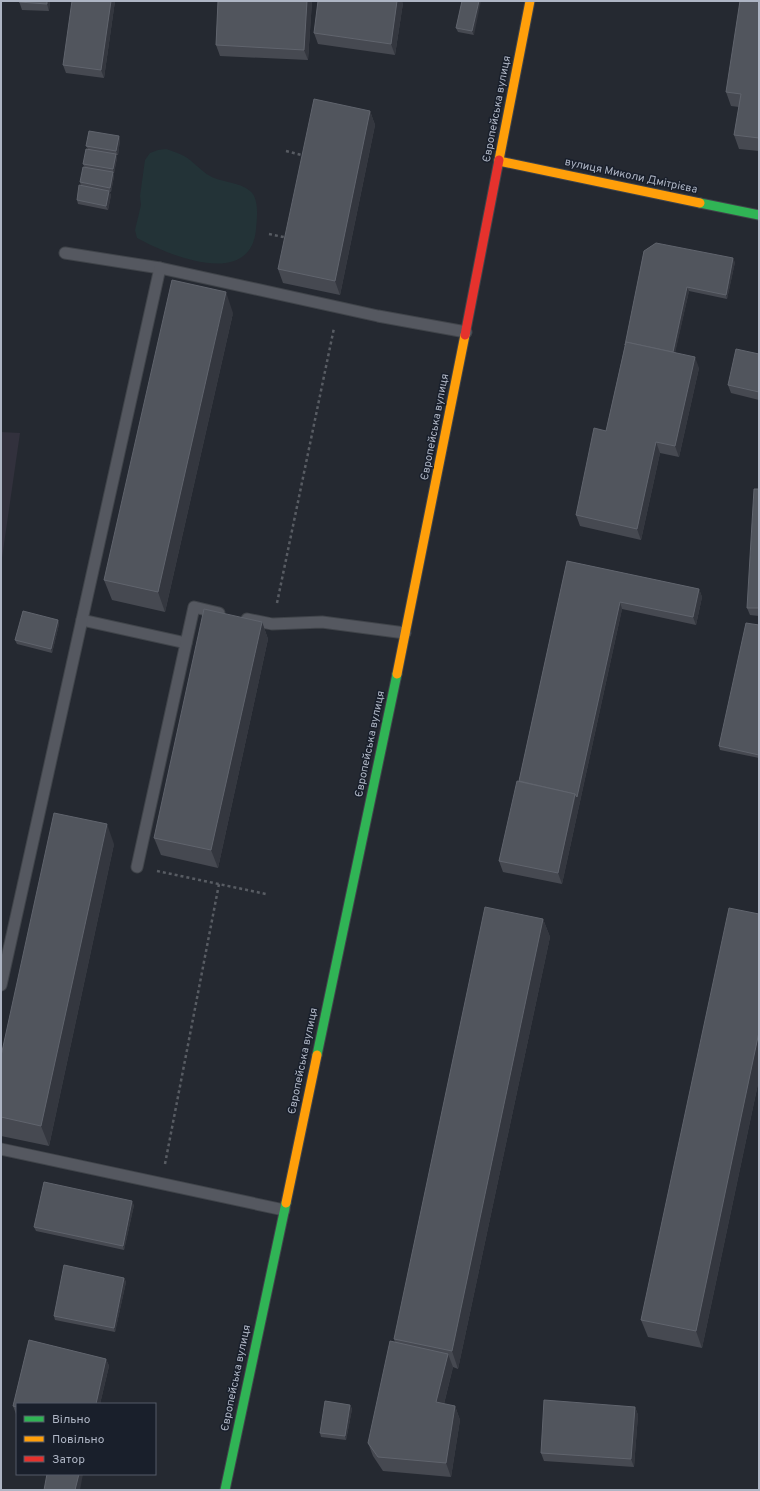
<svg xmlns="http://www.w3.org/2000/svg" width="760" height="1491" font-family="Overpass,sans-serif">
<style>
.medical{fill:#32313d}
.green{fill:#233337}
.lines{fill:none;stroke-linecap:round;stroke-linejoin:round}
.lane-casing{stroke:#40444a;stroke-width:13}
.fast-casing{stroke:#40444a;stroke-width:11}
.slow-casing{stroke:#40444a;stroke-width:11}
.jam-casing{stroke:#40444a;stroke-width:11}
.path{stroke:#585c63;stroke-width:2.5;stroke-dasharray:3 3;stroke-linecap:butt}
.lane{stroke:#555860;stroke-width:11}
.fast{stroke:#30b455;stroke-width:9}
.slow{stroke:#ff9f0a;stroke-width:9}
.jam{stroke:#e5322d;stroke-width:9}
.wall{fill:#464951}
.shaded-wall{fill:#34373f}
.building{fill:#51555d;stroke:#60646d}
.labels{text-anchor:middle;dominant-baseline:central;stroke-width:3;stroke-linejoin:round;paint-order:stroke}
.street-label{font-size:11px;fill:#aeb5c4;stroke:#191f2b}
</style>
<rect width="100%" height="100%" fill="#252931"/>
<path class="medical" d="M 1,432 L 20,433 L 1,565 Z"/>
<path class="green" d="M 166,149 C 172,151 179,153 184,156 C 193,161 201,171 210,176 C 222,183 243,182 252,193 C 259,201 257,218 256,229 C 251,290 168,255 137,238 L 135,230 L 141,205 L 140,196 L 145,160 L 150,153 L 158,150 Z"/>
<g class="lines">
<defs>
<g id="lane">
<path d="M 65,253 L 160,268"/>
<path d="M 247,619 L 272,624 L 322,622 L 405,633"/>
<path d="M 82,620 L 186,643"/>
<path d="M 137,867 L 194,607 L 219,613"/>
<path d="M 1,985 L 160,268 L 378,316 L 466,332"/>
<path d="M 1,1149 L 284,1210"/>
</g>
<g id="fast">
<path d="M 700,203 L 759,215"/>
<path d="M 317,1055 L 397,674"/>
<path d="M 225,1490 L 286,1203"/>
</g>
<g id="slow">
<path d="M 499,160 L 530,1"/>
<path d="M 499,161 L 700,203"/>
<path d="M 397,674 L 465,335"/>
<path d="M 286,1203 L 317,1055"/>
</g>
<path id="jam" d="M 465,335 L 499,160"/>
</defs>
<use href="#lane" class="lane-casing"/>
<use href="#fast" class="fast-casing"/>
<use href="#slow" class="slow-casing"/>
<use href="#jam" class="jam-casing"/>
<g class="path">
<path d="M 286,151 L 305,156"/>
<path d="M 269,234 L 288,238"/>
<path d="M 277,603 L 334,328"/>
<path d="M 157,871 L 266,894"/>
<path d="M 165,1164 L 219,884"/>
</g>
<use href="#lane" class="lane"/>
<use href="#fast" class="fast"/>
<use href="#slow" class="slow"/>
<use href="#jam" class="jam"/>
</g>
<g class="wall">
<path d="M 19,1 L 50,1 L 49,11 L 22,10 Z"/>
<path d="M 115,1 L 104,78 L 66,73 L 63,65 Z"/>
<path d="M 218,1 L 312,1 L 308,60 L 220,56 L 216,45 Z"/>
<path d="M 462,1 L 474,35 L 458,32 L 456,28 Z"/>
<path d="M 759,1 L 759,151 L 739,149 L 734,135 L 739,107 L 731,106 L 726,92 Z"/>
<path d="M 403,3 L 395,55 L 318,44 L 314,33 Z"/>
<path d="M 370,111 L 375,125 L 340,295 L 283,283 L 278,269 Z"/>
<path d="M 119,136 L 120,140 L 118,155 L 116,155 L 117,158 L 114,173 L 113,173 L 114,176 L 111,192 L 109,191 L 111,195 L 108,210 L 78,204 L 77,200 L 81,186 L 80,182 L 85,168 L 83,164 L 88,149 L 86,146 Z"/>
<path d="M 644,251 L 735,262 L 727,299 L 689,291 L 675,352 L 699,368 L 679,457 L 660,453 L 641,540 L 580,526 L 576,515 L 606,431 L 625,345 Z"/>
<path d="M 233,313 L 165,612 L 112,600 L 104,580 Z"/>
<path d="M 759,354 L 759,400 L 731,393 L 728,385 Z"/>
<path d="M 759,489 L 759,616 L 750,615 L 747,608 Z"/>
<path d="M 567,561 L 699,589 L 702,597 L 696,625 L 622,609 L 562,884 L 503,872 L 499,861 L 519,781 Z"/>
<path d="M 58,620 L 59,624 L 52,653 L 17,644 L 15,640 Z"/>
<path d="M 262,622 L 268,639 L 218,868 L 161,855 L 154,838 Z"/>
<path d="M 759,625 L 759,758 L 720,750 L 719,746 Z"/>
<path d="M 114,844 L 49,1146 L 1,1136 L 1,1056 Z"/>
<path d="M 759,914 L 759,1079 L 702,1348 L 648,1337 L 641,1320 Z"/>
<path d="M 543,919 L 550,937 L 458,1369 L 453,1367 L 444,1404 L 455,1406 L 460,1420 L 451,1477 L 383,1471 L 373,1456 L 368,1443 L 395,1343 L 394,1339 Z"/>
<path d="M 134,1205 L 124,1250 L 36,1231 L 34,1227 Z"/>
<path d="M 124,1278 L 126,1282 L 115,1332 L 55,1320 L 54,1316 Z"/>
<path d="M 29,1340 L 106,1359 L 109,1366 L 100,1404 L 17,1404 L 17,1414 L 16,1414 L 13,1406 Z"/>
<path d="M 350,1405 L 352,1409 L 346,1440 L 321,1437 L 320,1433 Z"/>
<path d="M 635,1407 L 638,1415 L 634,1467 L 544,1461 L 541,1453 Z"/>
</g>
<g class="shaded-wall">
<path d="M 47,1 L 50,1 L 49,11 L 47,4 Z"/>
<path d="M 111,1 L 115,1 L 104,78 L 101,70 Z"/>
<path d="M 307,1 L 312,1 L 308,60 L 304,50 Z"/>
<path d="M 397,1 L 402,1 L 403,3 L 395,55 L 391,44 Z"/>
<path d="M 479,1 L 481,1 L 474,35 L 472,31 Z"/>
<path d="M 370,111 L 375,125 L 340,295 L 335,281 Z"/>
<path d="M 119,136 L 120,140 L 118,155 L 116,151 Z"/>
<path d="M 116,154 L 117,158 L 114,173 L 113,169 Z"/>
<path d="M 113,172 L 114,176 L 111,192 L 110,188 Z"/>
<path d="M 109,191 L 111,195 L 108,210 L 106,206 Z"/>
<path d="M 733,258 L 735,262 L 727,299 L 726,295 Z"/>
<path d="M 687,287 L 689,291 L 674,358 L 672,354 Z"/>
<path d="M 226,292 L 233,313 L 165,612 L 158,592 Z"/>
<path d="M 695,357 L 699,368 L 679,457 L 675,446 Z"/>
<path d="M 656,442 L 660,453 L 641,540 L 637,529 Z"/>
<path d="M 699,589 L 702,597 L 696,625 L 693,617 Z"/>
<path d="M 620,602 L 622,609 L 562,884 L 558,873 Z"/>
<path d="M 58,620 L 59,624 L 52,653 L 51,649 Z"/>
<path d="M 262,622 L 268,639 L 218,868 L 211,850 Z"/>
<path d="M 107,824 L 114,844 L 49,1146 L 41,1126 Z"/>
<path d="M 543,919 L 550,937 L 458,1369 L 452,1351 Z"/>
<path d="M 759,1032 L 759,1079 L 702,1348 L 696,1331 Z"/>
<path d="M 132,1201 L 134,1205 L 124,1250 L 123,1246 Z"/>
<path d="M 124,1278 L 126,1282 L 115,1332 L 114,1328 Z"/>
<path d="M 448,1354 L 453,1367 L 441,1416 L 436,1402 Z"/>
<path d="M 106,1359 L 109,1366 L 100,1404 L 96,1404 Z"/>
<path d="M 350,1405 L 352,1409 L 346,1440 L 345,1436 Z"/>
<path d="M 455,1406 L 460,1420 L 451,1477 L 446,1463 Z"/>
<path d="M 635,1407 L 638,1415 L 634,1467 L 631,1459 Z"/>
<path d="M 79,1474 L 83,1474 L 80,1490 L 75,1490 Z"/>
</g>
<g class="building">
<path d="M 19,1 L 47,1 L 47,4 L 19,2 Z"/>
<path d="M 72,1 L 111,1 L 101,70 L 63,65 Z"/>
<path d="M 218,1 L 307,1 L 304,50 L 216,45 Z"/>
<path d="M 318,1 L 397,1 L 391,44 L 314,33 Z"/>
<path d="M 462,1 L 479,1 L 472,31 L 456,28 Z"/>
<path d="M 740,1 L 759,1 L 759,138 L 734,135 L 741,94 L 726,92 Z"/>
<path d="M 314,99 L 370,111 L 335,281 L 278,269 Z"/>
<path d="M 89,131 L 119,136 L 116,151 L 86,146 Z"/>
<path d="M 86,149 L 116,154 L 113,169 L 83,164 Z"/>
<path d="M 83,167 L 113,172 L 110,188 L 80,182 Z"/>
<path d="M 79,185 L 109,191 L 106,206 L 77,200 Z"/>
<path d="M 656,243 L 733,258 L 726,295 L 687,287 L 673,352 L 626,342 L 625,345 L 644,251 Z"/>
<path d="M 172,280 L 226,292 L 158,592 L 104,580 Z"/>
<path d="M 626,342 L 695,357 L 675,446 L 656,442 L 637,529 L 576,515 L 594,428 L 606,431 Z"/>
<path d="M 736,349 L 759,354 L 759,392 L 728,385 Z"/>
<path d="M 754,489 L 759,489 L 759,608 L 747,608 Z"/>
<path d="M 567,561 L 699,589 L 693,617 L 620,602 L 577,797 L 575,794 L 519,781 Z"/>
<path d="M 204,609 L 262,622 L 211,850 L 154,838 Z"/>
<path d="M 23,611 L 58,620 L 51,649 L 15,640 Z"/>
<path d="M 746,623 L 759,625 L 759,755 L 719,746 Z"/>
<path d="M 517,781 L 575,794 L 558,873 L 499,861 Z"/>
<path d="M 54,813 L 107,824 L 41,1126 L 1,1117 L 1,1056 Z"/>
<path d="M 485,907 L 543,919 L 452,1351 L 394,1339 Z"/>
<path d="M 729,908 L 759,914 L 759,1032 L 696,1331 L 641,1320 Z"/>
<path d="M 44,1182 L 132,1201 L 123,1246 L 34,1227 Z"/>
<path d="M 64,1265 L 124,1278 L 114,1328 L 54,1316 Z"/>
<path d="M 29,1340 L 106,1359 L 96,1404 L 17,1404 L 17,1407 L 13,1406 Z"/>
<path d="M 390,1341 L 448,1354 L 436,1402 L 455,1406 L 446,1463 L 378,1457 L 368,1443 Z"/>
<path d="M 544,1400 L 635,1407 L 631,1459 L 541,1453 Z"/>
<path d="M 325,1401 L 350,1405 L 345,1436 L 320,1433 Z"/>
<path d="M 47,1474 L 79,1474 L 75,1490 L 44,1490 Z"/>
</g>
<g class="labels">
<g class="street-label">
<text transform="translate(497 109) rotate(-79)">Європейська вулиця</text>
<text transform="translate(631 176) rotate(12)">вулиця Миколи Дмітрієва</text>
<text transform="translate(435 427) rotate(-79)">Європейська вулиця</text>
<text transform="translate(370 744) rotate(-78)">Європейська вулиця</text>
<text transform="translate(303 1061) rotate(-78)">Європейська вулиця</text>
<text transform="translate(236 1378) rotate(-78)">Європейська вулиця</text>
</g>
</g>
<rect width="760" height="1491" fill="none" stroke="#aeb5c4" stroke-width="4"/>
<rect x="16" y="1403" width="140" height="72" fill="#191f2b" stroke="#555b68"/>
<rect x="24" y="1416" width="20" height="6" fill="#30b455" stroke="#555b68"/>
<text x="52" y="1423" font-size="12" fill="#aeb5c4">Вільно</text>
<rect x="24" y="1436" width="20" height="6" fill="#ff9f0a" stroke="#555b68"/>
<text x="52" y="1443" font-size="12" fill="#aeb5c4">Повільно</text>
<rect x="24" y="1456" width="20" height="6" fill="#e5322d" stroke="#555b68"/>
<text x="52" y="1463" font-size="12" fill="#aeb5c4">Затор</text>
</svg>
